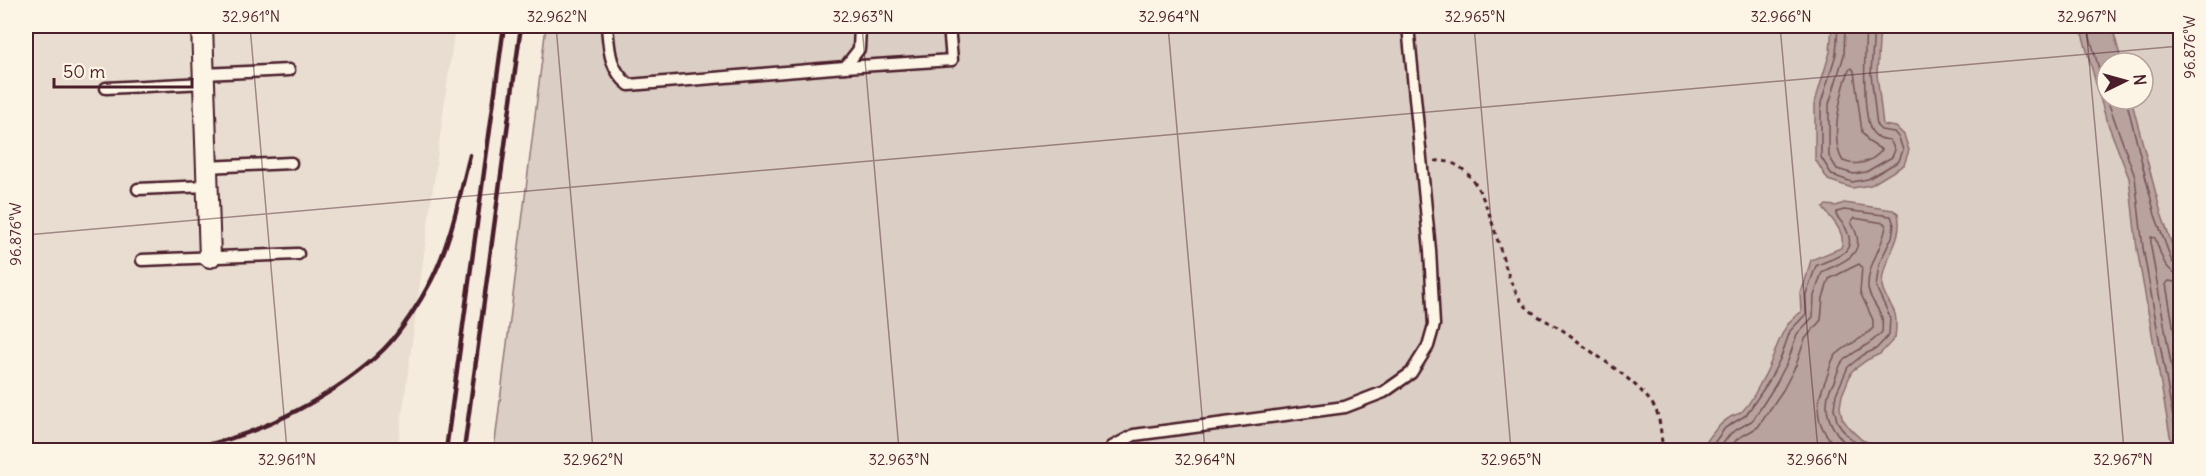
<svg xmlns="http://www.w3.org/2000/svg" width="2206" height="476" font-family="Delius,sans-serif">
<style>
.built{fill:#e8ddd0}
.green{fill:#dbcec4;stroke:#927678;stroke-width:1.5;fill-rule:evenodd}
.water{fill:#b8a39e;stroke:#8c6e70;stroke-width:1.5}
.lines{fill:none;stroke-linecap:round;stroke-linejoin:round}
.shore{stroke:#765459;stroke-width:1.5}
.lane-casing{stroke:#4a1f2b;stroke-width:15}
.street-casing{stroke:#4a1f2b;stroke-width:24}
.path{stroke:#4a1f2b;stroke-width:3;stroke-dasharray:4.5 4.5;stroke-linecap:butt}
.lane{stroke:#fcf5e5;stroke-width:10}
.street{stroke:#fcf5e5;stroke-width:20}
.rail{stroke:#4a1f2b;stroke-width:4.5}
.ticks{fill:none;stroke:#4a1f2b;stroke-width:1.5;stroke-opacity:0.45}
.neatline{fill:none;stroke:#4a1f2b;stroke-width:2}
.ticks-label{font-size:15px;text-anchor:middle;fill:#4a1f2b}
</style>
<rect width="100%" height="100%" fill="#f5ecde"/>
<filter id="ink" filterUnits="userSpaceOnUse"><feTurbulence type="fractalNoise" baseFrequency=".0167" numOctaves="2"/><feDisplacementMap in="SourceGraphic" scale="12" xChannelSelector="R" yChannelSelector="G"/><feConvolveMatrix kernelMatrix="1 2 1 2 8 2 1 2 1" color-interpolation-filters="sRGB"/></filter>
<g filter="url(#ink)">
<path class="built" d="M 26,26 L 455,26 L 399,438 L 396,450 L 26,450 Z"/>
<path class="green" d="M 546,26 L 2180,26 L 2180,450 L 494,450 ZM 2107,63 L 2143,63 L 2143,99 L 2107,99 Z"/>
<g class="water">
<path d="M 1832,26 L 1880,26 L 1877,74 L 1883,125 L 1896,127 L 1904,135 L 1909,150 L 1904,165 L 1871,185 L 1852,188 L 1828,180 L 1815,159 L 1815,102 L 1830,52 Z"/>
<path d="M 2080,26 L 2112,26 L 2122,63 L 2107,63 L 2107,99 L 2131,99 L 2161,213 L 2180,268 L 2180,450 L 2170,450 L 2171,441 L 2137,249 L 2129,178 L 2106,119 Z"/>
<path d="M 1844,203 L 1893,210 L 1898,213 C 1904,244 1883,255 1882,284 C 1882,295 1892,304 1895,314 C 1897,321 1896,330 1895,338 L 1880,354 L 1867,360 L 1852,371 L 1842,395 L 1840,407 L 1842,418 L 1850,429 L 1862,440 L 1891,450 L 1702,450 C 1707,439 1718,425 1729,418 C 1732,415 1738,415 1741,412 C 1748,407 1758,388 1762,380 C 1776,358 1778,326 1801,312 L 1800,292 L 1804,285 L 1811,260 L 1841,248 C 1847,233 1832,220 1823,208 L 1826,205 L 1836,206 Z"/>
</g>
<g class="lines">
<g class="shore">
<path d="M 1838,26 L 1836,54 L 1821,103 L 1821,157 L 1832,175 L 1852,182 L 1868,179 L 1899,161 L 1903,150 L 1899,138 L 1894,132 L 1881,130 L 1877,126 L 1871,74 L 1874,26"/>
<path d="M 1845,26 L 1844,55 L 1829,104 L 1829,156 L 1837,169 L 1854,174 L 1866,172 L 1892,157 L 1895,150 L 1890,140 C 1884,139 1878,139 1873,133 C 1861,119 1865,46 1866,26"/>
<path d="M 2087,26 L 2107,98"/>
<path d="M 1852,68 L 1854,71 L 1862,132 L 1869,142 L 1882,150 C 1872,162 1858,167 1843,161 C 1829,140 1841,93 1849,70 Z"/>
<path d="M 2107,99 L 2135,177 L 2143,248 L 2177,440 L 2176,450"/>
<path d="M 2126,99 L 2155,215 L 2172,262 L 2180,266"/>
<path d="M 2180,274 C 2163,272 2161,252 2155,238 L 2151,237 L 2151,247 L 2180,417"/>
<path d="M 2180,283 L 2169,281 L 2166,284 L 2180,365"/>
<path d="M 1709,450 L 1725,428 L 1746,415 L 1769,381 L 1781,357 L 1790,331 L 1806,314 L 1806,294 L 1816,266 C 1831,258 1858,255 1847,231 C 1845,225 1839,220 1836,215 L 1837,212 L 1844,210 L 1891,216 L 1894,225 L 1892,237 L 1879,264 L 1876,287 L 1890,317 L 1889,335 L 1876,349 L 1863,355 L 1848,367 L 1836,394 L 1834,408 L 1837,421 L 1845,433 L 1857,444 L 1870,450"/>
<path d="M 1718,450 L 1731,433 L 1753,420 L 1776,384 L 1788,361 L 1797,334 L 1813,317 L 1814,296 L 1822,272 C 1845,260 1870,255 1851,222 L 1854,218 L 1884,223 L 1886,226 C 1883,248 1867,264 1868,288 C 1869,299 1879,308 1882,318 C 1883,322 1882,328 1882,332 C 1871,345 1857,349 1844,360 C 1839,365 1839,370 1836,376 C 1835,381 1832,385 1830,389 C 1820,415 1835,435 1853,450"/>
<path d="M 1729,450 L 1737,439 L 1758,427 L 1783,390 L 1796,365 L 1805,339 L 1821,320 L 1823,298 L 1829,279 L 1859,264 L 1862,267 L 1860,292 L 1873,320 L 1873,328 C 1863,340 1846,344 1835,356 C 1831,361 1830,368 1828,374 C 1814,405 1813,426 1840,450"/>
</g>
<defs>
<g id="lane">
<path d="M 607,26 C 609,49 609,69 629,85 L 845,67 L 859,49 L 860,26"/>
<path d="M 845,67 L 952,60 L 949,26"/>
<path d="M 203,74 L 289,70"/>
<path d="M 106,88 L 204,83"/>
<path d="M 206,167 L 291,163"/>
<path d="M 138,189 L 207,186"/>
<path d="M 142,260 L 298,254"/>
<path d="M 1110,450 L 1112,447 L 1134,435 L 1345,407 L 1384,392 L 1411,373 L 1428,346 L 1434,325 L 1430,250 L 1408,26"/>
</g>
<path id="street" d="M 202,26 L 210,257"/>
</defs>
<use href="#lane" class="lane-casing"/>
<use href="#street" class="street-casing"/>
<path class="path" d="M 1435,161 C 1494,156 1494,267 1522,302 C 1532,315 1546,320 1559,328 C 1568,333 1576,340 1585,347 C 1606,362 1644,387 1656,410 C 1661,422 1661,438 1663,450"/>
<use href="#lane" class="lane"/>
<use href="#street" class="street"/>
<g class="rail">
<path d="M 26,449 L 38,450"/>
<path d="M 104,450 C 136,450 169,451 200,446 C 261,435 341,392 384,349 C 401,332 420,302 431,281 C 451,242 459,197 470,155"/>
<path d="M 446,450 L 504,26"/>
<path d="M 464,450 L 521,26"/>
</g>
</g>
</g>
<path class="ticks" d="M 250,26 L 287,450M 556,26 L 593,450M 862,26 L 899,450M 1168,26 L 1205,450M 1474,26 L 1511,450M 1780,26 L 1818,450M 2086,26 L 2124,450M 26,235 L 2180,46"/>
<rect width="2206" height="476" fill="none" stroke="#fcf5e5" stroke-width="66"/>
<g transform="translate(2125 81) rotate(85)"><circle r="28" fill="#fcf5e5" stroke="#b59f9b" stroke-width="1.5"/>
<path d="M0-4.5L10 22L0 15L-10 22Z" fill="#4a1f2b"/>
<text y="-9" font-size="16" font-weight="bold" text-anchor="middle" fill="#4a1f2b">N</text>
</g>
<path d="M54 78v9h138v-9" fill="none" stroke="#4a1f2b" stroke-width="3"/>
<text x="63" y="78" font-size="18" fill="#4a1f2b" stroke="#fcf5e5" stroke-width="4.5" paint-order="stroke">50 m</text>
<rect x="33" y="33" width="2140" height="410" class="neatline"/>
<g class="ticks-label">
<text x="251" y="22">32.961°N</text>
<text x="557" y="22">32.962°N</text>
<text x="863" y="22">32.963°N</text>
<text x="1169" y="22">32.964°N</text>
<text x="1475" y="22">32.965°N</text>
<text x="1781" y="22">32.966°N</text>
<text x="2087" y="22">32.967°N</text>
<text transform="translate(2190 47) rotate(-90)" y="5">96.876°W</text>
<text transform="translate(16 234) rotate(-90)" y="5">96.876°W</text>
<text x="287" y="465">32.961°N</text>
<text x="593" y="465">32.962°N</text>
<text x="899" y="465">32.963°N</text>
<text x="1205" y="465">32.964°N</text>
<text x="1511" y="465">32.965°N</text>
<text x="1817" y="465">32.966°N</text>
<text x="2123" y="465">32.967°N</text>
</g>
</svg>
